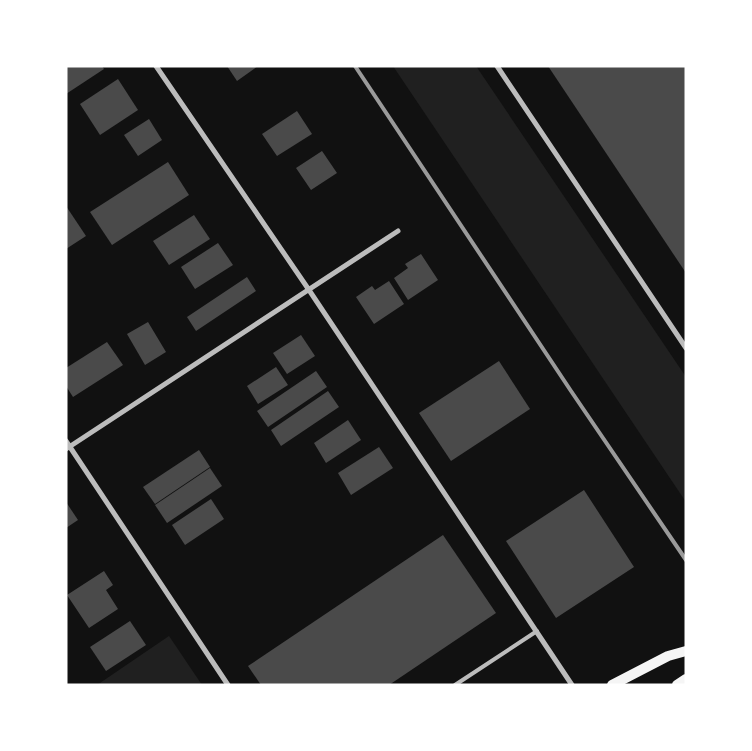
<svg xmlns="http://www.w3.org/2000/svg" width="752" height="751" font-family="'Times New Roman',serif">
<style>
.green{fill:#202020}
.building{fill:#4a4a4a}
.lines{fill:none;stroke-linecap:round;stroke-linejoin:round}
.service{stroke:#bcbcbc;stroke-width:4}
.minor{stroke:#bcbcbc;stroke-width:5}
.secondary{stroke:#f5f5f5;stroke-width:10}
.rail{stroke:#9a9a9a;stroke-width:4}
</style>
<rect width="100%" height="100%" fill="#111"/>
<g class="green">
<path d="M 393,66 L 476,66 L 686,377 L 686,502 Z"/>
<path d="M 169,636 L 202,685 L 97,685 Z"/>
</g>
<g class="building">
<path d="M 66,66 L 102,66 L 104,69 L 66,94 Z"/>
<path d="M 227,66 L 258,66 L 237,81 Z"/>
<path d="M 548,66 L 686,66 L 686,273 Z"/>
<path d="M 118,79 L 138,110 L 100,135 L 80,104 Z"/>
<path d="M 297,111 L 312,134 L 277,156 L 262,134 Z"/>
<path d="M 149,119 L 162,140 L 138,156 L 124,135 Z"/>
<path d="M 322,151 L 337,173 L 311,190 L 296,168 Z"/>
<path d="M 168,162 L 189,195 L 112,245 L 90,212 Z"/>
<path d="M 66,206 L 86,236 L 66,249 Z"/>
<path d="M 194,215 L 210,239 L 169,265 L 153,241 Z"/>
<path d="M 218,243 L 233,265 L 195,289 L 181,267 Z"/>
<path d="M 421,254 L 438,280 L 408,300 L 394,278 L 408,268 L 405,264 Z"/>
<path d="M 247,277 L 256,291 L 196,331 L 187,317 Z"/>
<path d="M 389,281 L 404,304 L 374,324 L 356,297 L 372,286 L 375,290 Z"/>
<path d="M 148,322 L 166,352 L 145,365 L 127,334 Z"/>
<path d="M 301,335 L 315,356 L 287,374 L 273,353 Z"/>
<path d="M 107,342 L 123,365 L 73,397 L 66,386 L 66,368 Z"/>
<path d="M 499,361 L 530,409 L 451,461 L 419,413 Z"/>
<path d="M 276,367 L 288,385 L 258,404 L 247,386 Z"/>
<path d="M 316,371 L 327,387 L 268,427 L 257,411 Z"/>
<path d="M 328,391 L 339,407 L 281,446 L 271,430 Z"/>
<path d="M 348,420 L 361,440 L 326,463 L 314,443 Z"/>
<path d="M 379,447 L 393,468 L 351,495 L 338,473 Z"/>
<path d="M 199,450 L 210,467 L 155,504 L 143,487 Z"/>
<path d="M 210,468 L 222,486 L 167,523 L 155,505 Z"/>
<path d="M 584,490 L 634,567 L 556,618 L 506,541 Z"/>
<path d="M 211,499 L 224,519 L 185,545 L 172,525 Z"/>
<path d="M 66,502 L 78,520 L 66,528 Z"/>
<path d="M 443,535 L 496,613 L 389,685 L 261,685 L 248,666 Z"/>
<path d="M 104,571 L 113,585 L 106,590 L 118,609 L 89,628 L 67,595 Z"/>
<path d="M 130,621 L 146,645 L 106,671 L 90,647 Z"/>
</g>
<g class="lines">
<path class="service" d="M 455,685 L 537,631"/>
<g class="minor">
<path d="M 156,66 L 309,290 L 572,685"/>
<path d="M 497,66 L 686,348"/>
<path d="M 66,441 L 228,685"/>
<path d="M 66,449 L 398,231"/>
</g>
<g class="secondary">
<path d="M 612,685 L 668,656 L 686,651"/>
<path d="M 677,685 L 686,679"/>
</g>
<path class="rail" d="M 355,66 L 571,391 L 686,560"/>
</g>
<rect width="752" height="751" fill="none" stroke="#ffffff" stroke-width="135"/>
</svg>
